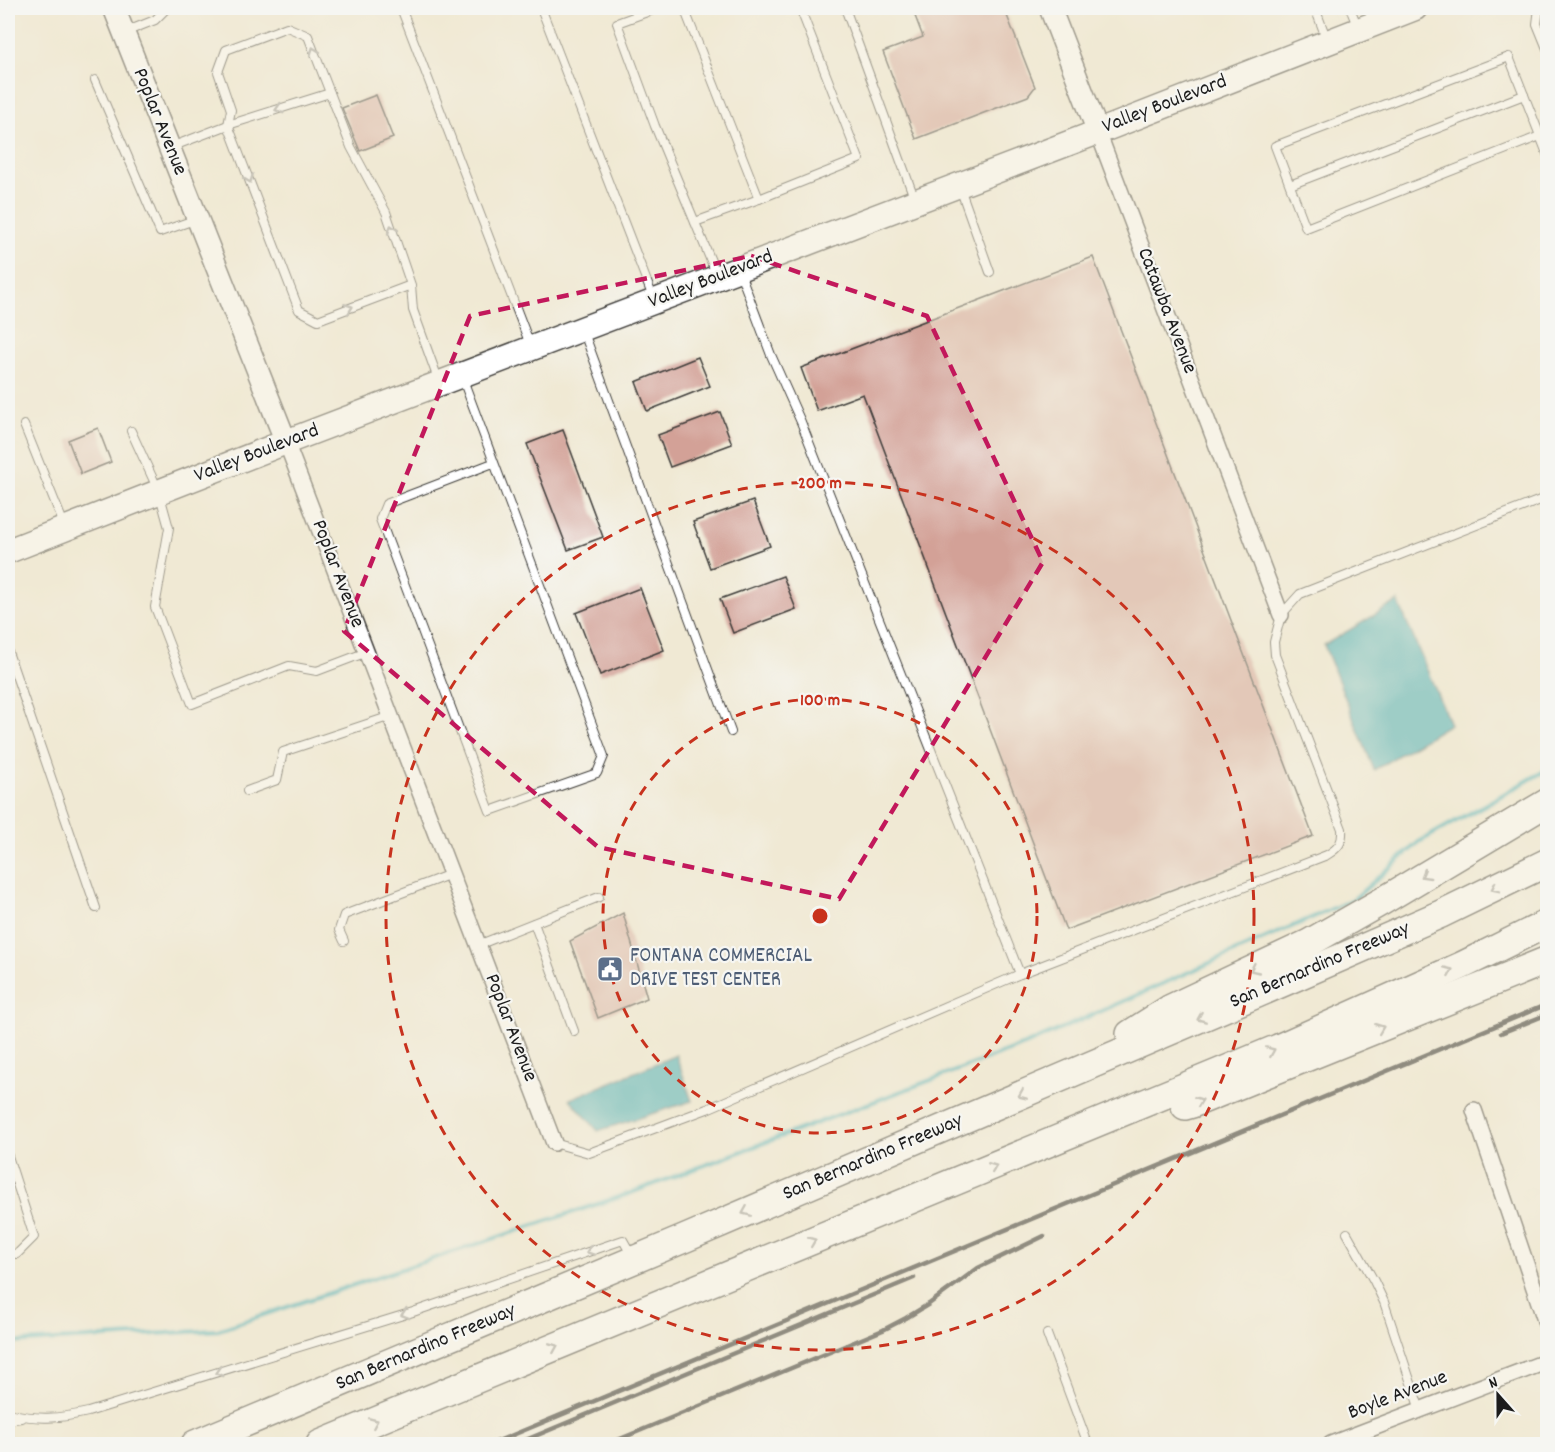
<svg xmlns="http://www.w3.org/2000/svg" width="1555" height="1452" font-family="Dekko,sans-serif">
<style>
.water{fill:#3babb7;stroke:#2c646a;stroke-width:1.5}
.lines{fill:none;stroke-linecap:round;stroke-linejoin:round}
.stream{stroke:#3babb7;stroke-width:4.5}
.building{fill:#d3a197}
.lane-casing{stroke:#3c3b38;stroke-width:10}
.street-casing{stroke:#3c3b38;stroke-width:18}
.secondary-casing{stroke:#3c3b38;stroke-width:24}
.primary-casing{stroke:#3c3b38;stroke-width:27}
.highway-casing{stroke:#3c3b38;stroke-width:30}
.lane{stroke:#fff;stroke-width:8}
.street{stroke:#fff;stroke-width:15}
.secondary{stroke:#fff;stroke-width:21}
.primary{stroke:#fff;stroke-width:24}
.highway{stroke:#fff;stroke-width:27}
.rail{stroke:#1c1c1c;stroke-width:4.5}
.oneway{stroke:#999}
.marked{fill:none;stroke:#c2185b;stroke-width:4.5;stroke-dasharray:12 8;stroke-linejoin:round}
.ring{fill:none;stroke:#c8321e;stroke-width:3;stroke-dasharray:10 8}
.labels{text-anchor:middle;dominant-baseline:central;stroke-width:4.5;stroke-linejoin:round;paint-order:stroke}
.street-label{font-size:21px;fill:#1c1c1c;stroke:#f6f6f2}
.service-label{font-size:21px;fill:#4e5e75;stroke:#f6f6f2;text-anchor:start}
.centre{fill:#c8321e;stroke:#f6f6f2;stroke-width:3}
.ring-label{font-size:18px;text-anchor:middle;font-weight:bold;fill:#c8321e;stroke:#f6f6f2;stroke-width:4.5;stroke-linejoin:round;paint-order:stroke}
</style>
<rect width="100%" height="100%" fill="#f6f6f2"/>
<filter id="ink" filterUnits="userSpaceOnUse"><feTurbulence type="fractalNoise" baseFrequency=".0167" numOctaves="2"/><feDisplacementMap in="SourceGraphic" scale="12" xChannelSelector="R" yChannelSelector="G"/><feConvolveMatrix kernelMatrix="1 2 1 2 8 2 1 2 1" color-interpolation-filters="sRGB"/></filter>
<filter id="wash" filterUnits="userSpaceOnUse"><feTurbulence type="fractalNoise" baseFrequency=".008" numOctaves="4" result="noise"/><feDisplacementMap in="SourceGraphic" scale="24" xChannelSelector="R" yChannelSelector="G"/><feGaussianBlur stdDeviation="1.35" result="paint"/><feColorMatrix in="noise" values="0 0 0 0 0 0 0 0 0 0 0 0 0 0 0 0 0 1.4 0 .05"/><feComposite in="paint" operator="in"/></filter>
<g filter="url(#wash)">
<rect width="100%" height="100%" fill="#f0e9d4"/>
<g class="water">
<path d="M 1398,601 L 1450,724 L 1374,770 L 1324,645 Z"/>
<path d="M 676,1055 L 692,1101 L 598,1131 L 570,1099 Z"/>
</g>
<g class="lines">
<path class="stream" d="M 8,1343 L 218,1330 L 628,1194 L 1027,1044 L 1354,899 L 1419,842 L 1548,769"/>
</g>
<g id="blocks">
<g class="building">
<path d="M 912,8 L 1004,8 L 1035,87 L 1028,96 L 916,139 L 883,52 L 923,37 Z"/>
<path d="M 376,95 L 393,138 L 360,151 L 342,108 Z"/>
<path d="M 1093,257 L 1313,836 L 1066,930 L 863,394 L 817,411 L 801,368 Z"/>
<path d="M 698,357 L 710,386 L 647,411 L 636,382 Z"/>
<path d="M 720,412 L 732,444 L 670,467 L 658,435 Z"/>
<path d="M 98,428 L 111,462 L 81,474 L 68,440 Z"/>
<path d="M 563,430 L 603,537 L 568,550 L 527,444 Z"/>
<path d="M 753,501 L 770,546 L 710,568 L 693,522 Z"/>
<path d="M 783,576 L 796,609 L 733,633 L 720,599 Z"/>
<path d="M 640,588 L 664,650 L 600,675 L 576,613 Z"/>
<path d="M 623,913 L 647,998 L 598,1018 L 570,941 Z"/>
</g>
</g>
</g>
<g filter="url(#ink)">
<use href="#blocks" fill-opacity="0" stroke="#3c3b38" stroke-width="1.5"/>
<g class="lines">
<defs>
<g id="lane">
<path d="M 401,8 L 531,347"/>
<path d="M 541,8 L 654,300"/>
<path d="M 658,8 L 617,23 L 655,126 L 716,273"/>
<path d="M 684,8 L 759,199 L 859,159 L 800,8"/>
<path d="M 845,8 L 915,200"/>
<path d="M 1315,8 L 1327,40"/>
<path d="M 1350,8 L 1358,28"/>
<path d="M 1539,8 L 1537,24 L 1548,51"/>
<path d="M 125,32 L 155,20 L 165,10 L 164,8"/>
<path d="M 95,80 L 160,232 L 197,219"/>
<path d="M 1540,136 L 1306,228 L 1275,146 L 1509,57 L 1548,156"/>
<path d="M 171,147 L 228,125 L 330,93"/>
<path d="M 1290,185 L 1524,95"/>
<path d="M 960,188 L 990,272"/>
<path d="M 695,222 L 759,199"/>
<path d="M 740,273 L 771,355 L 801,422 L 1020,974"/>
<path d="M 411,285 L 318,320 L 299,310 L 228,125 L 231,110 L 218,72 L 226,50 L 287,27 L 308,36 L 351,147 L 386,212 L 411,285 L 413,310 L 438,379"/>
<path d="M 583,330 L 731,732"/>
<path d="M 462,377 L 604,756 L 597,773 L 490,811 L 380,519 L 386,504 L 493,463"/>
<path d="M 24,425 L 65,527"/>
<path d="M 131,431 L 159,492 L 169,528 L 155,607 L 192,704 L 289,666 L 317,671 L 367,652"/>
<path d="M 8,652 L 96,908"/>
<path d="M 247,791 L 277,780 L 283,752 L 391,716"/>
<path d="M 534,923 L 574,1031"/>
<path d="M 344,941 L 339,930 L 344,915 L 451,874"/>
<path d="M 478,945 L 599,897"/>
<path d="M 554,1143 L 589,1153 L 707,1109 L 1020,974 L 1327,855 C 1339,848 1343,842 1342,829 L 1275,655 L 1274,642 L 1281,615 L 1300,594 L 1548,497"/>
<path d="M 8,1156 L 34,1237 L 17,1254 L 8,1253"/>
<path d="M 1347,1233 L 1374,1281 L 1384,1302 L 1420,1410"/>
<path d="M 1047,1334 L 1088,1444"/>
<path d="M 8,1413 C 37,1420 58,1419 88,1412 L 413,1312 L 623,1240 L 632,1256"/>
<path d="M 8,1420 L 21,1418"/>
</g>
<g id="street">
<path d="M 1098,132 L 1281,615"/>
<path d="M 286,442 L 554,1143"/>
<path d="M 1474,1110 L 1548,1329"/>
<path d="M 1331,1444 L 1548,1361"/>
</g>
<g id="secondary">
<path d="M 114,8 L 286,442"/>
<path d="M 1050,8 L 1098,132"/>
</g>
<path id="primary" d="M 8,551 L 286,442 L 1098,132 L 1415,8"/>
<g id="highway">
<path d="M 1130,1034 L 1171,1008 L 1309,943 L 1381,902 L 1548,802"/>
<path d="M 1185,1106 L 1192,1104 L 1548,960"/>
<path d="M 195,1444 L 686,1238 L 1257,994 L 1441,914 L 1548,862"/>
<path d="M 320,1444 L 1278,1048 L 1463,965 L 1548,923"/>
</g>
</defs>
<use href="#lane" class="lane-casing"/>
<use href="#street" class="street-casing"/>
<use href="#secondary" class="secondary-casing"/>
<use href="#primary" class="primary-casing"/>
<use href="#highway" class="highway-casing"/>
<use href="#lane" class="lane"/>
<use href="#street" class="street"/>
<use href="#secondary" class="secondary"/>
<use href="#primary" class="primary"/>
<use href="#highway" class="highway"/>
<g class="rail">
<path d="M 1501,1033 L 1548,1014"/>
<path d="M 491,1444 L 1548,1004"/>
<path d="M 516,1444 L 914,1278"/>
<path d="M 608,1444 L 883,1330 L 906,1318 L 929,1304 L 978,1268 L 1044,1236"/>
</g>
</g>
<defs><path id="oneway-chevron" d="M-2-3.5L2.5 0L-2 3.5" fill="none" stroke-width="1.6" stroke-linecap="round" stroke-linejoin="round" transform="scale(1.5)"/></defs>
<g class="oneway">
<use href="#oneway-chevron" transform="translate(314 51) rotate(-111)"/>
<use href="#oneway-chevron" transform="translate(279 109) rotate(163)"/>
<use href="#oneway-chevron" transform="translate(249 179) rotate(69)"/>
<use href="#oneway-chevron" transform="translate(392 229) rotate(-109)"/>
<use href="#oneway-chevron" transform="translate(349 308) rotate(-21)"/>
<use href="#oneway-chevron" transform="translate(1425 875) rotate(149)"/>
<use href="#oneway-chevron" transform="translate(1495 888) rotate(154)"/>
<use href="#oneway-chevron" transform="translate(1254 969) rotate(155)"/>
<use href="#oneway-chevron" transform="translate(1449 971) rotate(-24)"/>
<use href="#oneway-chevron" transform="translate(1201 1018) rotate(157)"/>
<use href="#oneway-chevron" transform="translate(1380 1028) rotate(-22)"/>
<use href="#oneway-chevron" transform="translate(1271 1051) rotate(-23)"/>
<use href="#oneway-chevron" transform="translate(1022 1095) rotate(157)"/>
<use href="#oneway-chevron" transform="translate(1199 1101) rotate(-21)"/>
<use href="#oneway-chevron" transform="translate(993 1167) rotate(-22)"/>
<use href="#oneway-chevron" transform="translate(746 1212) rotate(157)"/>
<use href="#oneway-chevron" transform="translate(812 1241) rotate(-22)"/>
<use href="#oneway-chevron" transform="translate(590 1251) rotate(161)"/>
<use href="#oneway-chevron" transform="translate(405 1314) rotate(163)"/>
<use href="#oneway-chevron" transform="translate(554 1347) rotate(-23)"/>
<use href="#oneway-chevron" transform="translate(219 1372) rotate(163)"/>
<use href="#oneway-chevron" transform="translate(374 1422) rotate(-23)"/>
</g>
</g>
<path d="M0 0H1555V1452H0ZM 751,256 L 927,316 L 1043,562 L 839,899 L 598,847 L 344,631 L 470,316 Z" fill="#f0e9d4" fill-opacity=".55" fill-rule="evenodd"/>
<path class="marked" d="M 751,256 L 927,316 L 1043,562 L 839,899 L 598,847 L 344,631 L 470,316 Z"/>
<g class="ring">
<circle cx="820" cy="916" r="217"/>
<circle cx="820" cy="916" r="434"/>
</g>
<defs>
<symbol id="civic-square" viewBox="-11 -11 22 22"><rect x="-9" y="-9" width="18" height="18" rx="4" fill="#5c6f8a" stroke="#f6f6f2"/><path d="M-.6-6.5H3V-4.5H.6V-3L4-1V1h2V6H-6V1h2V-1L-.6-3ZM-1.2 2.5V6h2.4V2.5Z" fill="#fff"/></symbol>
</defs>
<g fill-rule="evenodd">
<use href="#civic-square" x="595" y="954" width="30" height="30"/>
</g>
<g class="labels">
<g class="street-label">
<text transform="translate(1165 105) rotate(-21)">Valley Boulevard</text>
<text transform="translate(159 122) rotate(68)">Poplar Avenue</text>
<text transform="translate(711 280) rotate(-21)">Valley Boulevard</text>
<text transform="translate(1166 311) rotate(69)">Catawba Avenue</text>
<text transform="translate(257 454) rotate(-21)">Valley Boulevard</text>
<text transform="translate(337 574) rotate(69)">Poplar Avenue</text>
<text transform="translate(1320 966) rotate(-23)">San Bernardino Freeway</text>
<text transform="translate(510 1028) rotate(69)">Poplar Avenue</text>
<text transform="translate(873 1158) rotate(-23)">San Bernardino Freeway</text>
<text transform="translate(426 1348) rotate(-23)">San Bernardino Freeway</text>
<text transform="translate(1398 1396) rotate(-21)">Boyle Avenue</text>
</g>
<g class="service-label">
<text x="630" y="957">FONTANA COMMERCIAL<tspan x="630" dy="24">DRIVE TEST CENTER</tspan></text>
</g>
</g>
<circle cx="820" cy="916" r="9" class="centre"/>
<g class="ring-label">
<text x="820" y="488">200 m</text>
<text x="820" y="705">100 m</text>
</g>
<rect width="1555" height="1452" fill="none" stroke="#f6f6f2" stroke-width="30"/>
<g transform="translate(1498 1395) rotate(339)" stroke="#f6f6f2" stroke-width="4.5" paint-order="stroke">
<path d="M0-4.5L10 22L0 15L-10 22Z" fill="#1c1c1c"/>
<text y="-9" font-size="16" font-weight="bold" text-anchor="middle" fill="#1c1c1c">N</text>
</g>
</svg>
